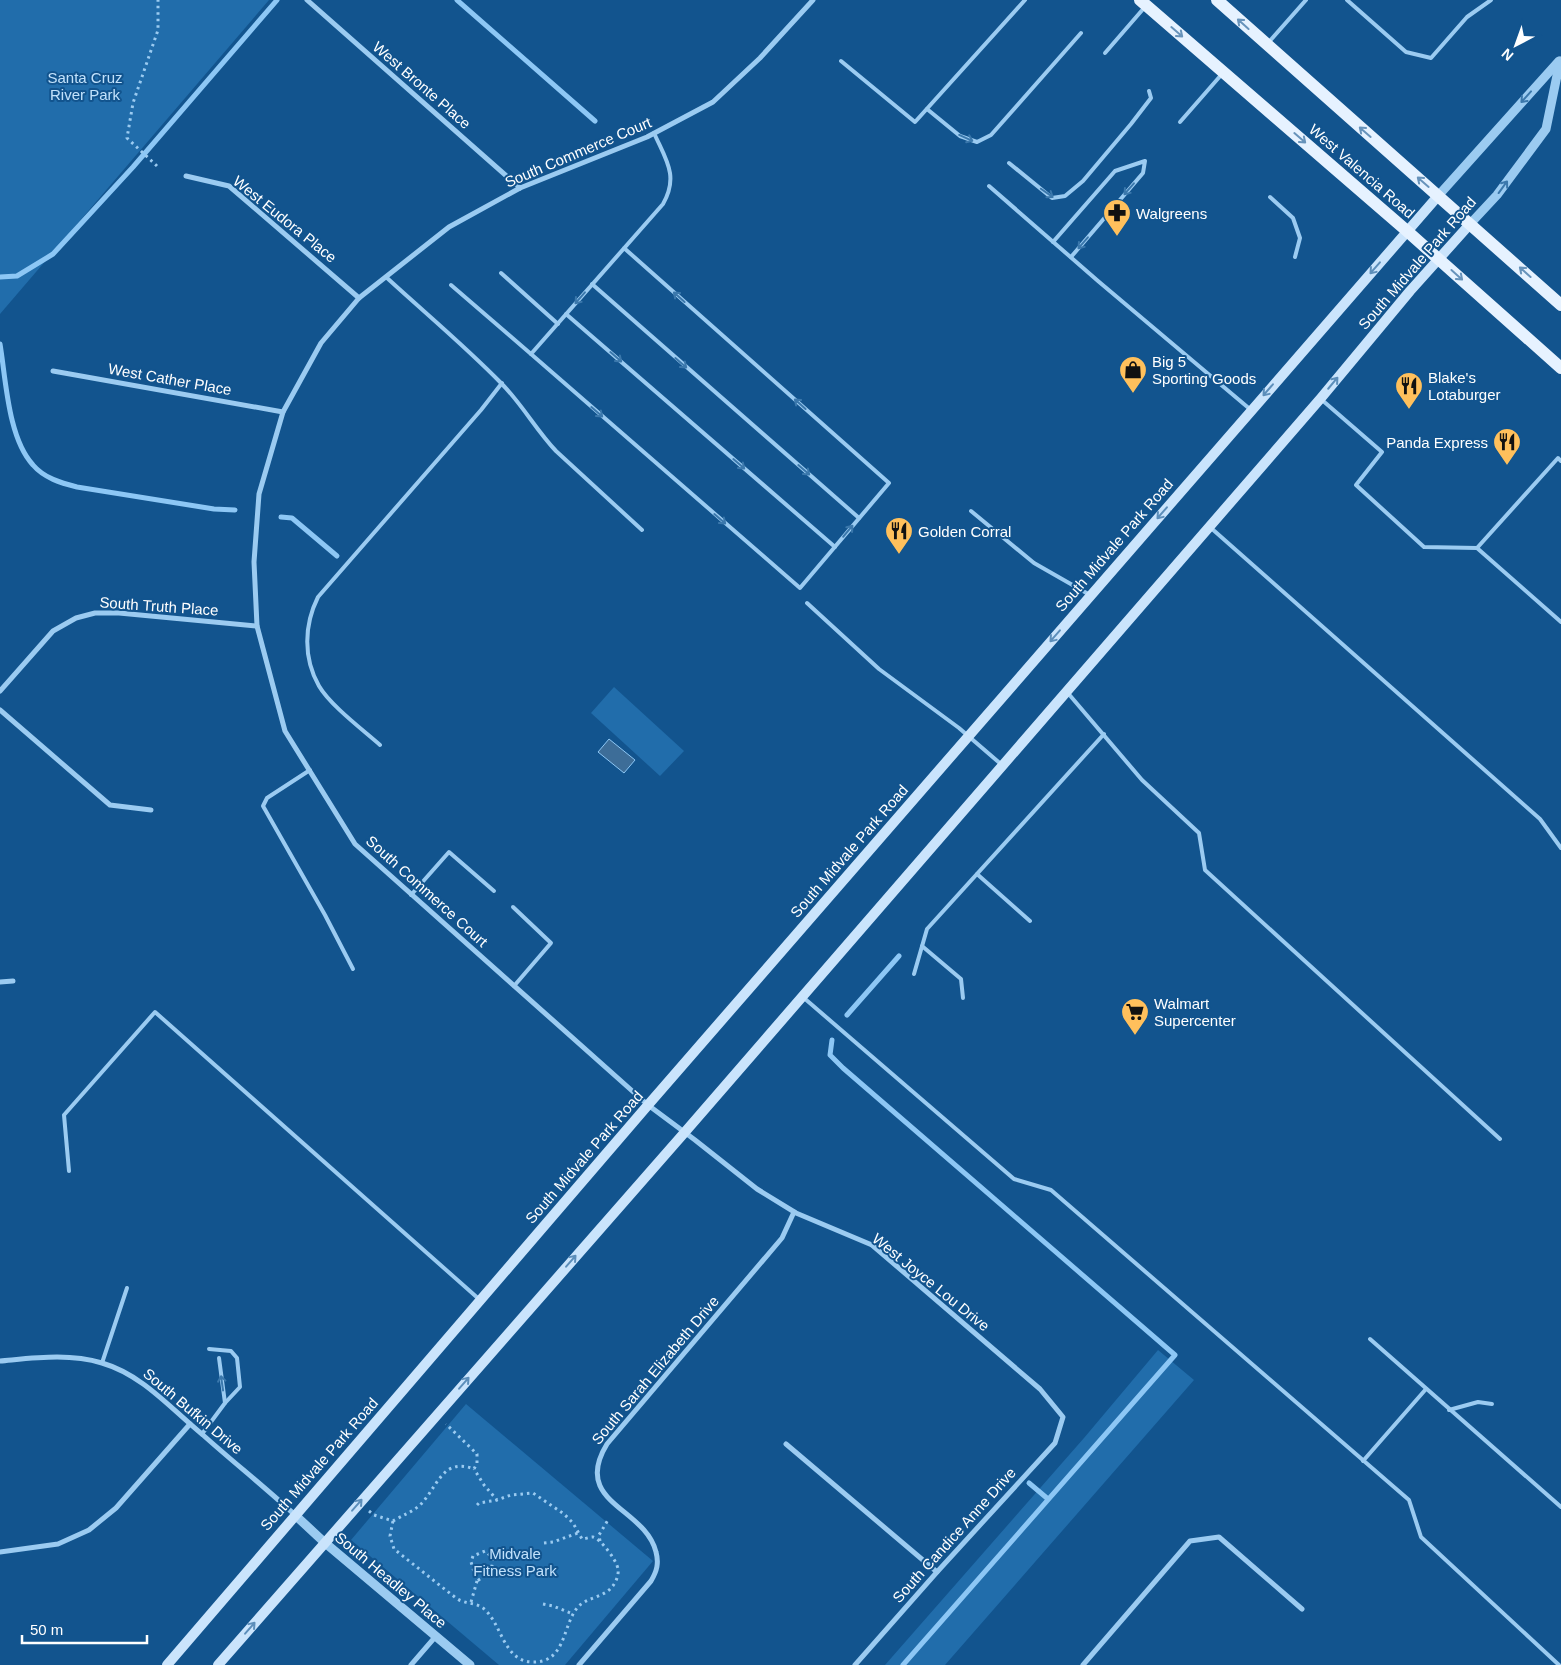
<svg xmlns="http://www.w3.org/2000/svg" width="1561" height="1665" font-family="Helvetica,sans-serif">
<style>
.green{fill:#216dab}
.water{fill:#3d6d98;stroke:#8dc7f5}
.lines{fill:none;stroke-linecap:round;stroke-linejoin:round}
.stream{stroke:#8dc7f5;stroke-width:5}
.path{stroke:#9bcbf1;stroke-width:3;stroke-dasharray:2.5 4;stroke-linecap:butt}
.service{stroke:#9bcbf1;stroke-width:4}
.minor{stroke:#9bcbf1;stroke-width:5}
.tertiary{stroke:#9bcbf1;stroke-width:9}
.secondary{stroke:#cae4fc;stroke-width:10}
.primary{stroke:#e6f2ff;stroke-width:12}
.oneway{stroke:#6793bb}
.oneway2{stroke:#3b78ac}
.oneway3{stroke:#5c8eba}
.labels{text-anchor:middle;dominant-baseline:central;stroke-width:4;stroke-linejoin:round;paint-order:stroke}
.park-label{font-size:15px;fill:#c2e2fc;stroke:#12548e}
.street-label{font-size:15px;fill:#fff;stroke:#12548e}
.poi-label{font-size:15px;fill:#fff;stroke:#12548e;text-anchor:start}
</style>
<rect width="100%" height="100%" fill="#12548e"/>
<g class="green">
<path d="M 0,0 L 269,0 L 0,314 Z"/>
<path d="M 614,687 L 684,751 L 660,776 L 591,713 Z"/>
<path d="M 1158,1350 L 1194,1380 L 945,1665 L 885,1665 L 1084,1438 Z"/>
<path d="M 466,1404 L 653,1561 L 565,1665 L 499,1665 L 351,1540 Z"/>
</g>
<path class="water" d="M 609,739 L 635,760 L 624,773 L 598,752 Z"/>
<g class="lines">
<g class="stream">
<path d="M 457,0 L 595,121"/>
<path d="M 0,277 L 17,276 L 53,254 L 133,167 L 277,0"/>
<path d="M 0,344 C 6,380 8,438 33,465 C 44,478 61,483 77,487 L 214,509 L 235,510"/>
<path d="M 281,517 L 292,518 L 337,556"/>
<path d="M 847,1015 L 899,956"/>
<path d="M 832,1040 L 830,1055 L 843,1068 L 1175,1355 L 903,1665"/>
<path d="M 1029,1483 L 1048,1499"/>
</g>
<g class="path">
<path d="M 157,166 L 127,138 L 133,103 L 158,30 L 158,0"/>
<path d="M 477,1505 L 479,1503 L 497,1500"/>
<path d="M 369,1511 L 374,1515 L 393,1521 C 403,1515 412,1512 420,1505 C 438,1487 442,1457 474,1469 L 477,1463 L 477,1454 L 446,1424"/>
<path d="M 393,1521 L 390,1536 L 394,1549 L 452,1595 C 455,1597 458,1600 462,1601 C 469,1604 476,1603 483,1608 C 502,1623 503,1661 532,1662 C 566,1663 562,1627 577,1608 C 586,1597 603,1598 612,1587 C 616,1582 619,1575 618,1569 C 617,1561 601,1539 593,1537 C 589,1537 585,1539 582,1539 L 573,1523 L 564,1514 L 533,1493 L 511,1495 L 497,1500 L 484,1485 L 474,1469"/>
<path d="M 600,1541 L 599,1535 L 608,1520"/>
<path d="M 544,1543 L 553,1542 L 578,1533"/>
<path d="M 471,1602 L 477,1581 L 471,1562 L 473,1556 L 485,1551 L 492,1557 C 494,1570 488,1574 477,1581"/>
<path d="M 543,1604 L 553,1606 L 573,1614"/>
</g>
<g class="service">
<path d="M 1347,0 L 1406,52 L 1431,58 L 1467,17 L 1491,0"/>
<path d="M 1268,43 L 1306,0"/>
<path d="M 1105,53 L 1144,8"/>
<path d="M 841,61 L 915,122 L 1025,0"/>
<path d="M 927,109 L 960,136 L 977,142 L 991,135 L 1081,33"/>
<path d="M 1180,122 L 1222,74"/>
<path d="M 1009,163 L 1052,198 L 1065,196 L 1083,181 L 1131,124 L 1151,98 L 1149,91"/>
<path d="M 989,186 L 1098,281 L 1251,410"/>
<path d="M 1270,197 L 1293,218 L 1300,238 L 1295,257"/>
<path d="M 1053,242 L 1115,171 L 1145,161 L 1143,173 L 1071,257"/>
<path d="M 624,248 L 889,483 L 800,588 L 531,354 L 663,204 C 679,176 666,160 654,133"/>
<path d="M 501,273 L 558,324"/>
<path d="M 386,277 C 424,312 465,346 501,383 C 522,404 536,430 556,451 L 642,530"/>
<path d="M 592,284 L 859,518"/>
<path d="M 451,285 L 531,354"/>
<path d="M 566,314 L 835,547"/>
<path d="M 1322,400 L 1382,452 L 1356,485 L 1424,547 L 1477,548 L 1561,622"/>
<path d="M 971,511 L 1034,563 L 1090,595"/>
<path d="M 1211,528 L 1540,819 L 1561,848"/>
<path d="M 1477,548 L 1558,458 L 1561,461"/>
<path d="M 807,603 L 879,669 L 959,728 L 1002,765"/>
<path d="M 1067,692 L 1142,780 L 1199,833 L 1205,870 L 1500,1139"/>
<path d="M 380,745 C 363,730 330,705 319,686 C 303,658 304,625 318,597 L 481,410 L 502,383"/>
<path d="M 310,770 L 267,798 L 263,806 L 325,915 L 353,969"/>
<path d="M 977,874 L 1030,921"/>
<path d="M 411,895 L 449,852 L 494,891"/>
<path d="M 513,907 L 551,943 L 514,986"/>
<path d="M 922,946 L 961,979 L 963,998"/>
<path d="M 914,974 L 927,929 L 1104,734"/>
<path d="M 804,998 L 1014,1179 L 1051,1190 L 1409,1500 L 1421,1537 L 1559,1665"/>
<path d="M 69,1171 L 64,1115 L 155,1012 L 480,1300"/>
<path d="M 1370,1339 L 1561,1507"/>
<path d="M 209,1349 L 231,1351 L 237,1358 L 240,1387 L 225,1403"/>
<path d="M 102,1363 L 127,1288"/>
<path d="M 1449,1410 L 1478,1402 L 1492,1404"/>
<path d="M 202,1434 L 225,1403 L 219,1358"/>
<path d="M 1363,1461 L 1426,1389"/>
</g>
<g class="minor">
<path d="M 307,0 L 520,188"/>
<path d="M 813,0 L 760,58 L 713,102 L 647,137 L 520,188 L 449,227 L 359,298 L 321,343 L 283,412 L 259,494 L 254,562 L 257,626 L 285,731 L 355,844 L 648,1105 L 695,1140 L 757,1189 L 796,1213 L 872,1245 L 1040,1389 L 1063,1417 L 1055,1443 L 937,1572 L 855,1665"/>
<path d="M 186,176 L 229,186 L 359,298"/>
<path d="M 53,371 L 283,412"/>
<path d="M 0,691 L 53,631 L 76,618 L 95,613 L 119,613 L 257,626"/>
<path d="M 0,710 L 110,805 L 151,810"/>
<path d="M 0,982 L 13,981"/>
<path d="M 0,1361 C 34,1358 69,1353 102,1363 C 143,1375 171,1409 203,1435 C 233,1462 265,1487 295,1515"/>
<path d="M 786,1444 L 937,1572"/>
<path d="M 0,1552 L 58,1544 L 89,1530 L 116,1508 L 190,1424"/>
<path d="M 411,1665 L 436,1636"/>
<path d="M 579,1665 L 651,1581 C 657,1571 659,1563 656,1552 C 645,1507 571,1503 607,1444 L 782,1238 L 794,1212"/>
<path d="M 1083,1665 L 1190,1541 L 1219,1537 L 1302,1609"/>
</g>
<g class="tertiary">
<path d="M 1438,196 L 1559,61"/>
<path d="M 1470,224 L 1497,195 L 1546,129 L 1560,61"/>
<path d="M 295,1515 L 324,1542 L 470,1665"/>
</g>
<g class="secondary">
<path d="M 167,1665 L 648,1105 L 1438,196"/>
<path d="M 218,1665 L 685,1132 L 1321,398 L 1410,291 L 1470,224"/>
</g>
<g class="primary">
<path d="M 1140,0 L 1407,231 L 1561,368"/>
<path d="M 1217,0 L 1561,305"/>
</g>
</g>
<defs><path id="oneway-shaft" d="M-6 0H5M1.5-3L5.5 0L1.5 3" fill="none" stroke-width="1.6" stroke-linecap="round" stroke-linejoin="round" transform="scale(1.25)"/></defs>
<g class="oneway">
<use href="#oneway-shaft" transform="translate(1243 24) rotate(-138)"/>
<use href="#oneway-shaft" transform="translate(1177 32) rotate(41)"/>
<use href="#oneway-shaft" transform="translate(1365 132) rotate(-139)"/>
<use href="#oneway-shaft" transform="translate(1300 138) rotate(41)"/>
<use href="#oneway-shaft" transform="translate(1423 182) rotate(-139)"/>
<use href="#oneway-shaft" transform="translate(1525 272) rotate(-138)"/>
<use href="#oneway-shaft" transform="translate(1457 275) rotate(42)"/>
</g>
<g class="oneway2">
<use href="#oneway-shaft" transform="translate(1526 97) rotate(132)"/>
<use href="#oneway-shaft" transform="translate(966 138) rotate(24)"/>
<use href="#oneway-shaft" transform="translate(1503 187) rotate(-54)"/>
<use href="#oneway-shaft" transform="translate(1129 189) rotate(131)"/>
<use href="#oneway-shaft" transform="translate(1047 193) rotate(35)"/>
<use href="#oneway-shaft" transform="translate(1083 243) rotate(131)"/>
<use href="#oneway-shaft" transform="translate(679 297) rotate(-138)"/>
<use href="#oneway-shaft" transform="translate(580 298) rotate(131)"/>
<use href="#oneway-shaft" transform="translate(616 357) rotate(41)"/>
<use href="#oneway-shaft" transform="translate(681 363) rotate(41)"/>
<use href="#oneway-shaft" transform="translate(800 404) rotate(-138)"/>
<use href="#oneway-shaft" transform="translate(597 412) rotate(41)"/>
<use href="#oneway-shaft" transform="translate(739 464) rotate(41)"/>
<use href="#oneway-shaft" transform="translate(804 470) rotate(41)"/>
<use href="#oneway-shaft" transform="translate(720 519) rotate(41)"/>
<use href="#oneway-shaft" transform="translate(848 531) rotate(-50)"/>
<use href="#oneway-shaft" transform="translate(222 1383) rotate(-98)"/>
</g>
<g class="oneway3">
<use href="#oneway-shaft" transform="translate(1375 268) rotate(131)"/>
<use href="#oneway-shaft" transform="translate(1333 383) rotate(-50)"/>
<use href="#oneway-shaft" transform="translate(1268 390) rotate(131)"/>
<use href="#oneway-shaft" transform="translate(1162 513) rotate(131)"/>
<use href="#oneway-shaft" transform="translate(1055 636) rotate(131)"/>
<use href="#oneway-shaft" transform="translate(571 1261) rotate(-49)"/>
<use href="#oneway-shaft" transform="translate(464 1383) rotate(-49)"/>
<use href="#oneway-shaft" transform="translate(357 1505) rotate(-49)"/>
<use href="#oneway-shaft" transform="translate(250 1628) rotate(-49)"/>
</g>
<defs>
<symbol id="pharmacy-pin" viewBox="-11 -11 22 30"><path d="M0 17L-7.5 6A9.5 9.5 0 1 1 7.5 6Z" fill="#ffc05c" stroke="#12548e"/><path d="M-2-6h4v4h4v4h-4v4h-4v-4h-4v-4h4Z" fill="#111"/></symbol>
<symbol id="shop-pin" viewBox="-11 -11 22 30"><path d="M0 17L-7.5 6A9.5 9.5 0 1 1 7.5 6Z" fill="#ffc05c" stroke="#12548e"/><path d="M-5-2.5h2.3a2.7 3.5 0 0 1 5.4 0H5L5.5 6h-11ZM-1.5-2.5h3a1.5 2.3 0 0 0-3 0Z" fill="#111"/></symbol>
<symbol id="restaurant-pin" viewBox="-11 -11 22 30"><path d="M0 17L-7.5 6A9.5 9.5 0 1 1 7.5 6Z" fill="#ffc05c" stroke="#12548e"/><path d="M-5-6h1v4h1v-4h1v4h1v-4h1v5L-1.5 .5V6h-2V.5L-5-1ZM5-6V6H3V1.5H1.5Q1.5-4 5-6Z" fill="#111"/></symbol>
<symbol id="supermarket-pin" viewBox="-11 -11 22 30"><path d="M0 17L-7.5 6A9.5 9.5 0 1 1 7.5 6Z" fill="#ffc05c" stroke="#12548e"/><path d="M-6-5.5h2.5l.6 2H6L4.5 2H-2.5L-4.4-4H-6ZM-1.5 3.2a1.3 1.3 0 1 0 .1 0ZM3 3.2a1.3 1.3 0 1 0 .1 0Z" fill="#111"/></symbol>
</defs>
<g fill-rule="evenodd">
<use href="#pharmacy-pin" x="1101" y="197" width="32" height="43"/>
<use href="#shop-pin" x="1117" y="354" width="32" height="43"/>
<use href="#restaurant-pin" x="1393" y="370" width="32" height="43"/>
<use href="#restaurant-pin" x="1491" y="426" width="32" height="43"/>
<use href="#restaurant-pin" x="883" y="515" width="32" height="43"/>
<use href="#supermarket-pin" x="1119" y="996" width="32" height="43"/>
</g>
<g class="labels">
<g class="park-label">
<text x="85" y="77">Santa Cruz<tspan x="85" dy="17">River Park</tspan></text>
<text x="515" y="1553">Midvale<tspan x="515" dy="17">Fitness Park</tspan></text>
</g>
<g class="street-label">
<text transform="translate(422 85) rotate(41)">West Bronte Place</text>
<text transform="translate(578 152) rotate(-23)">South Commerce Court</text>
<text transform="translate(1362 171) rotate(41)">West Valencia Road</text>
<text transform="translate(285 219) rotate(39)">West Eudora Place</text>
<text transform="translate(1417 263) rotate(-49)">South Midvale Park Road</text>
<text transform="translate(170 379) rotate(10)">West Cather Place</text>
<text transform="translate(1114 545) rotate(-49)">South Midvale Park Road</text>
<text transform="translate(159 606) rotate(4)">South Truth Place</text>
<text transform="translate(849 851) rotate(-49)">South Midvale Park Road</text>
<text transform="translate(427 891) rotate(42)">South Commerce Court</text>
<text transform="translate(584 1157) rotate(-49)">South Midvale Park Road</text>
<text transform="translate(931 1282) rotate(39)">West Joyce Lou Drive</text>
<text transform="translate(655 1370) rotate(-50)">South Sarah Elizabeth Drive</text>
<text transform="translate(193 1411) rotate(40)">South Bufkin Drive</text>
<text transform="translate(319 1464) rotate(-49)">South Midvale Park Road</text>
<text transform="translate(954 1535) rotate(-48)">South Candice Anne Drive</text>
<text transform="translate(391 1580) rotate(40)">South Headley Place</text>
</g>
<g class="poi-label">
<text x="1136" y="213">Walgreens</text>
<text x="1152" y="361">Big 5<tspan x="1152" dy="17">Sporting Goods</tspan></text>
<text x="1428" y="377">Blake's<tspan x="1428" dy="17">Lotaburger</tspan></text>
<text x="1488" y="442" text-anchor="end">Panda Express</text>
<text x="918" y="531">Golden Corral</text>
<text x="1154" y="1003">Walmart<tspan x="1154" dy="17">Supercenter</tspan></text>
</g>
</g>
<g transform="translate(1516 45) rotate(221)" stroke="#12548e" stroke-width="4" paint-order="stroke">
<path d="M0-4L9 19L0 12L-9 19Z" fill="#ffffff"/>
<text y="-8" font-size="14" font-weight="bold" text-anchor="middle" fill="#ffffff">N</text>
</g>
<path d="M22 1635v8h125v-8" fill="none" stroke="#ffffff" stroke-width="2.5"/>
<text x="30" y="1635" font-size="15" fill="#ffffff" stroke="#12548e" stroke-width="4" paint-order="stroke">50 m</text>
</svg>
